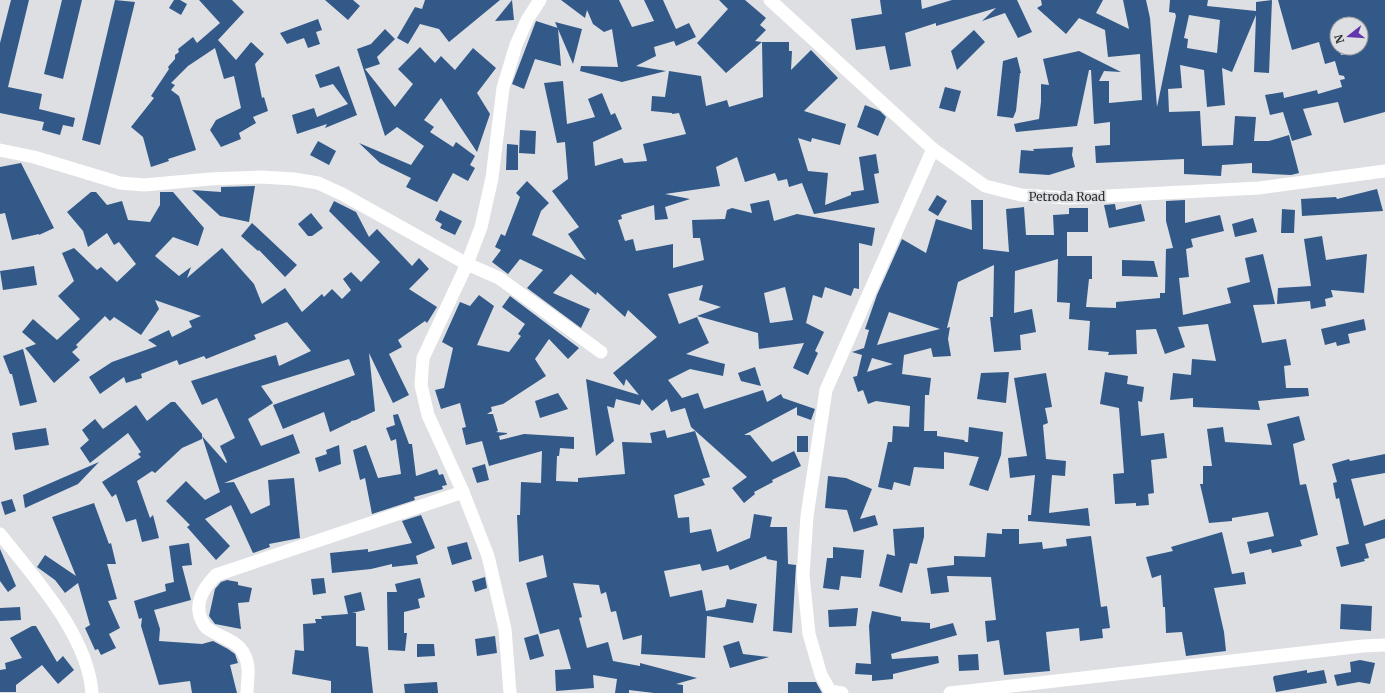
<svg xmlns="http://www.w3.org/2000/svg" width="1385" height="693" font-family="Merriweather,serif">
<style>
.building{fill:#335989;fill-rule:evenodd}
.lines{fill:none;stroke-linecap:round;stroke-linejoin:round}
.street{stroke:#fff;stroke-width:13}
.labels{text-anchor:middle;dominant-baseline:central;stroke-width:4;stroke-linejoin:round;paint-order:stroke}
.street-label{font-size:12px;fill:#2d2e2f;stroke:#dddfe3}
</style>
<rect width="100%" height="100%" fill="#dddfe3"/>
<g class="building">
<path d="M 11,0 L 29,0 L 8,87 L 42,94 L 39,109 L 75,118 L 73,127 L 63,125 L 60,135 L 42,130 L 44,122 L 0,113 L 0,43 Z"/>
<path d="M 62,0 L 82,0 L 63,79 L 44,74 Z"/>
<path d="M 115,0 L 135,2 L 100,145 L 82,140 Z"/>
<path d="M 174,0 L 180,0 L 187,4 L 181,15 L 169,8 Z"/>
<path d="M 199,0 L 232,0 L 244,12 L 218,40 L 236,60 L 251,42 L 264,54 L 255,64 L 262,98 L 264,97 L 268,111 L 253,117 L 256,123 L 239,133 L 241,139 L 221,147 L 210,130 L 216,120 L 241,108 L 234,76 L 224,79 L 215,48 L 188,66 L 171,83 L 175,85 L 171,90 L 179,96 L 196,150 L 168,159 L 169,161 L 151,167 L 143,137 L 131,127 L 154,98 L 151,96 L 169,69 L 168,67 L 175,59 L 175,55 L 179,52 L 178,49 L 193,37 L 197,43 L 220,23 Z"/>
<path d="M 325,0 L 353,0 L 360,6 L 348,20 Z"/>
<path d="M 425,0 L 500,0 L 449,42 L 439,29 L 420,24 L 408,44 L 397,38 L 415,7 L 422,9 Z"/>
<path d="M 512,0 L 514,20 L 495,21 Z"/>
<path d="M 561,0 L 619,0 L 632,27 L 654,21 L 644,0 L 663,0 L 676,29 L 689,23 L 696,37 L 676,46 L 674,41 L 654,47 L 656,56 L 636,66 L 666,71 L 622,82 L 580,71 L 581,66 L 618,67 L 612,29 L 604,32 L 593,24 L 587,10 L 585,18 Z"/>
<path d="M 719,0 L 745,0 L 766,18 L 760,25 L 766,30 L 755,41 L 762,42 L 726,73 L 697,43 L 728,9 Z"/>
<path d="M 880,0 L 921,0 L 922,9 L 952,0 L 1017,0 L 1032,32 L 1018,38 L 1005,13 L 982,21 L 996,8 L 936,26 L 936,23 L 905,33 L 911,66 L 890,70 L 885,46 L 856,50 L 851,19 L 882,14 Z"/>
<path d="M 1041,0 L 1103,0 L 1096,13 L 1129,29 L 1123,0 L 1146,0 L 1150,18 L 1157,107 L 1176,16 L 1175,13 L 1169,12 L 1170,0 L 1208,0 L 1207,6 L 1256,11 L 1256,2 L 1272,0 L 1269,73 L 1254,72 L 1256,15 L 1232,72 L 1222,68 L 1225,105 L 1207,107 L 1204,70 L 1180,65 L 1182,88 L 1168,89 L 1169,112 L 1200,111 L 1202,146 L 1233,145 L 1235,116 L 1256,117 L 1254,141 L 1269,141 L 1289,135 L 1299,173 L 1291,175 L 1252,173 L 1252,163 L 1222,165 L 1221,176 L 1184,174 L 1184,159 L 1096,163 L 1095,146 L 1110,145 L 1110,122 L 1094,124 L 1091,70 L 1089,70 L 1077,126 L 1016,132 L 1014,124 L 1039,119 L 1041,102 L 1041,84 L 1049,85 L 1043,59 L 1079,51 L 1121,72 L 1104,71 L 1099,81 L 1109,81 L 1109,103 L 1142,100 L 1140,54 L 1108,57 L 1105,30 L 1079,18 L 1066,34 L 1037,8 L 1042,5 ZM 1189,15 L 1220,20 L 1217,53 L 1187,48 L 1188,39 L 1184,38 Z"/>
<path d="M 1278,0 L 1385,0 L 1385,112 L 1344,123 L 1338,102 L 1303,109 L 1312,135 L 1292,141 L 1283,112 L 1270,115 L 1265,95 L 1283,92 L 1284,98 L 1317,90 L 1318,94 L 1342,87 L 1340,80 L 1345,79 L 1344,76 L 1339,75 L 1335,61 L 1325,64 L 1319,42 L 1292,50 ZM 1333,24 L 1361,24 L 1361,51 L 1341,55 L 1339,48 L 1337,48 Z"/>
<path d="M 318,19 L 322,30 L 316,32 L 320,44 L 308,48 L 304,38 L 287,44 L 280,33 Z"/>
<path d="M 536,21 L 558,28 L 561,66 L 535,59 L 524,89 L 512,84 Z"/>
<path d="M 555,22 L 582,29 L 573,64 Z"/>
<path d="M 385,29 L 395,39 L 377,57 L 380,64 L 365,69 L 395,107 L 413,84 L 398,69 L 420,47 L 435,63 L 441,56 L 455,70 L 473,48 L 496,68 L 477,93 L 490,114 L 477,152 L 441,98 L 424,120 L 434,127 L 430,132 L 453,147 L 456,142 L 475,156 L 470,165 L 475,168 L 468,181 L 453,173 L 437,202 L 406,187 L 411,178 L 380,163 L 359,143 L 411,165 L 424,146 L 397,127 L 385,136 L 357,49 L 371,44 Z"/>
<path d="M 974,30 L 985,42 L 957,70 L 951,51 Z"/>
<path d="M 762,42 L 789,42 L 789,51 L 792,51 L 791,70 L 811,50 L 838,78 L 804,111 L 846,124 L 840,145 L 812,138 L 811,142 L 798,138 L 808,171 L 828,173 L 825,205 L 851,195 L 851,192 L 864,190 L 859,157 L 876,154 L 879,173 L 874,174 L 879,203 L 814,214 L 802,183 L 789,187 L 787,179 L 778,181 L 775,173 L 745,182 L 737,157 L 716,167 L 720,186 L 665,194 L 690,199 L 665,207 L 668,219 L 655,220 L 654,205 L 621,215 L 622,219 L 618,220 L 625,241 L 633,239 L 636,251 L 673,244 L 673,268 L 704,260 L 700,238 L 693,238 L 692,220 L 725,219 L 727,210 L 732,208 L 752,213 L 750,204 L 769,200 L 774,221 L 797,214 L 875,228 L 872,246 L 859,243 L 859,289 L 854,288 L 851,296 L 825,287 L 822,298 L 813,295 L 806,323 L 824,332 L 815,351 L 818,353 L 808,375 L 793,368 L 804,343 L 759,349 L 758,333 L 697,316 L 721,307 L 699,300 L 703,285 L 668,294 L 679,324 L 697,317 L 709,343 L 686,354 L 725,364 L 723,376 L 690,369 L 668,380 L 682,398 L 698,393 L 704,409 L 763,390 L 767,402 L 781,394 L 783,398 L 815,409 L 811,420 L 797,415 L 797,407 L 744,435 L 750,435 L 772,462 L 794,451 L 801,466 L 772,480 L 773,482 L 754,492 L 755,494 L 744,503 L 732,488 L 747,477 L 691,427 L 685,408 L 671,412 L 667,399 L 652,411 L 642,399 L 640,405 L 616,399 L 614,408 L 607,406 L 614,441 L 596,456 L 586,379 L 639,395 L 626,379 L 624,386 L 613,373 L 657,337 L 628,310 L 625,317 L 597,292 L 596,295 L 571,274 L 553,293 L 590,309 L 581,328 L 527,288 L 543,270 L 520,259 L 508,274 L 492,262 L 501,250 L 495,247 L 501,234 L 505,236 L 520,197 L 516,193 L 527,181 L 549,203 L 541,211 L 532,235 L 586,260 L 568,234 L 579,227 L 552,191 L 568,179 L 565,142 L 557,143 L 544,83 L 563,81 L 567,124 L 595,117 L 588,99 L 602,93 L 611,115 L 615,113 L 622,129 L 593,142 L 595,166 L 622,158 L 624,163 L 647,161 L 643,144 L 686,134 L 679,113 L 672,114 L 672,113 L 651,111 L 652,96 L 665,97 L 669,71 L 701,76 L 706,106 L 727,100 L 729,107 L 763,97 ZM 785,287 L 793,320 L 770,323 L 764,293 Z"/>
<path d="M 1017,57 L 1021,73 L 1020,73 L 1016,111 L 1013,118 L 997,116 L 1003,61 Z"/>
<path d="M 339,66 L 357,115 L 325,128 L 327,124 L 297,134 L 292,115 L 314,108 L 317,117 L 348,104 L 333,84 L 320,88 L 315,75 Z"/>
<path d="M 945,87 L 961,91 L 955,112 L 939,108 Z"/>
<path d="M 865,105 L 880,111 L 886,117 L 878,136 L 857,127 Z"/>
<path d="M 520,130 L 536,131 L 535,154 L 519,153 Z"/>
<path d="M 318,141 L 336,151 L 329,165 L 310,155 Z"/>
<path d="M 507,144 L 518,145 L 518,170 L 506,170 Z"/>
<path d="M 1073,147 L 1072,155 L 1075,167 L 1049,175 L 1019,173 L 1021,150 L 1034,151 L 1033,149 Z"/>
<path d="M 21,163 L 54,228 L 39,235 L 39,234 L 12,240 L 5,213 L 0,214 L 0,167 Z"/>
<path d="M 255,186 L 249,222 L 220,216 L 192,190 L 221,192 L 221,187 Z"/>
<path d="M 1377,189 L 1383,211 L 1302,216 L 1301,199 L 1336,197 L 1337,199 Z"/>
<path d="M 91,192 L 96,192 L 107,205 L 122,201 L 128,220 L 150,222 L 160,205 L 160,192 L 173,192 L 204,228 L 198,246 L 173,237 L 155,256 L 179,276 L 191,267 L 187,278 L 222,248 L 254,284 L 262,304 L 285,288 L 302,312 L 322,294 L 324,297 L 332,289 L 342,299 L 351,290 L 343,279 L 351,272 L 361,282 L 380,262 L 329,211 L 334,201 L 356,212 L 369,237 L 377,229 L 412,266 L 419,258 L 429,269 L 409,289 L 437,307 L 427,323 L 425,321 L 398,340 L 402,347 L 389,354 L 409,395 L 393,403 L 369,353 L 375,411 L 356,420 L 351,421 L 351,422 L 330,432 L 324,412 L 283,429 L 273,405 L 355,375 L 349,359 L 261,386 L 273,403 L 248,419 L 261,446 L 293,434 L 300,453 L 224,483 L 234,482 L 251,514 L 270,505 L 268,480 L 294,478 L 300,538 L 269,544 L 270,547 L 253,553 L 231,505 L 205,519 L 230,546 L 216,560 L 187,527 L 190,525 L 166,501 L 186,481 L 205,500 L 220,492 L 202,436 L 226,463 L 227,462 L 220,446 L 235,438 L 217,398 L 202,405 L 191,381 L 276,355 L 279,366 L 311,351 L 287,322 L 254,335 L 256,339 L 206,359 L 204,356 L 179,365 L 177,360 L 141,374 L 142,378 L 126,383 L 124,377 L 100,394 L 89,377 L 112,362 L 157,346 L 148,340 L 169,330 L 172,337 L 192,327 L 189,321 L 201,316 L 155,300 L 159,309 L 141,335 L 114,317 L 110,321 L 105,316 L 76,345 L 78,347 L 72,352 L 80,360 L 54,383 L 25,348 L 36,344 L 22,332 L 33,319 L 57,340 L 80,319 L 58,296 L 74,281 L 62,253 L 74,248 L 97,270 L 101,267 L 117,282 L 136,264 L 119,242 L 114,245 L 107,233 L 88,247 L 83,231 L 67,212 Z"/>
<path d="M 937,195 L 947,201 L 938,216 L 928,210 Z"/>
<path d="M 971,200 L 983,200 L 983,249 L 1009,252 L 1006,209 L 1024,207 L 1026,235 L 1054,235 L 1053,215 L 1069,214 L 1069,208 L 1088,208 L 1088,232 L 1067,232 L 1067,256 L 1092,256 L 1092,279 L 1089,279 L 1086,307 L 1116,308 L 1116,302 L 1160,298 L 1160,293 L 1165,293 L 1166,249 L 1173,248 L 1166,221 L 1166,201 L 1185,200 L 1185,223 L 1220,215 L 1224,231 L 1191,239 L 1193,247 L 1186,249 L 1189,277 L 1179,278 L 1183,315 L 1231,303 L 1227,288 L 1250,282 L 1245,258 L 1263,254 L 1275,304 L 1253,305 L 1262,343 L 1286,339 L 1291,365 L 1284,366 L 1286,388 L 1308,388 L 1309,396 L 1258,401 L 1260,410 L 1193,407 L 1193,398 L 1170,400 L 1173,373 L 1191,375 L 1192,359 L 1216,361 L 1208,324 L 1178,327 L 1185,347 L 1165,354 L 1156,329 L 1136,330 L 1137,354 L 1108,355 L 1109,352 L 1088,350 L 1090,321 L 1069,319 L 1070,303 L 1057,302 L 1058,259 L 1015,271 L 1014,313 L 1032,309 L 1036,332 L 1020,335 L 1021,350 L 994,352 L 990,317 L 993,317 L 994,265 L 958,282 L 947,328 L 950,327 L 948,339 L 951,356 L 933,357 L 931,348 L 904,355 L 902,374 L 931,378 L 929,395 L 925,395 L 924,431 L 937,431 L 937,436 L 964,440 L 965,442 L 968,442 L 969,427 L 1003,432 L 1001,455 L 988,491 L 969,485 L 979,457 L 944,452 L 944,469 L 914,467 L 910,486 L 894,482 L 892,490 L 878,487 L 888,442 L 892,442 L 893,426 L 909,427 L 910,406 L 876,401 L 868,404 L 863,390 L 858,392 L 853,377 L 857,376 L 862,355 L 852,352 L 864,348 L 869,330 L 865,329 L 877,295 L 902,239 L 926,253 L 936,219 L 972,230 ZM 889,312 L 940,329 L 877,345 ZM 872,358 L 893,364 L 867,372 Z"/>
<path d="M 1115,204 L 1116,210 L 1141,204 L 1145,221 L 1109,228 L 1104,205 Z"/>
<path d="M 1282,209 L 1295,210 L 1294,233 L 1281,233 Z"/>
<path d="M 440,210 L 462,221 L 455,235 L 440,228 L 442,224 L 435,220 Z"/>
<path d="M 311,213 L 323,228 L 312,236 L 308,236 L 298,224 Z"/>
<path d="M 1253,218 L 1257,232 L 1235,237 L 1232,224 Z"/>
<path d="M 252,223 L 297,265 L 285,277 L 259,250 L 258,251 L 241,236 Z"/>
<path d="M 1322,236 L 1326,260 L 1367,254 L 1364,293 L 1331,290 L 1333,297 L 1325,299 L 1326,306 L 1311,309 L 1310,301 L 1277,304 L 1278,288 L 1311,286 L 1304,239 Z"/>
<path d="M 1122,260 L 1154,261 L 1158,277 L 1122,276 Z"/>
<path d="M 34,266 L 37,285 L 3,290 L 0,271 Z"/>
<path d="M 479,295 L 494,306 L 477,345 L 509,352 L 521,336 L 518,334 L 525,324 L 502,307 L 510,296 L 579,348 L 568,359 L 549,339 L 535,359 L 546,376 L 503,404 L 491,407 L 492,411 L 487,414 L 493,414 L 498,431 L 496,432 L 507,433 L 507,434 L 499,436 L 500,440 L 524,434 L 574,437 L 574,449 L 560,448 L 559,456 L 557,456 L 556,481 L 578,482 L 578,478 L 625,474 L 622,442 L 652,443 L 650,433 L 665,430 L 667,438 L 695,431 L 710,477 L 702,479 L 705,485 L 674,495 L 678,518 L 689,517 L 690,533 L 711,529 L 717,552 L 750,538 L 754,514 L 772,517 L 770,527 L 787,527 L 788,564 L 796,565 L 792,633 L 773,631 L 777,561 L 767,559 L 766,556 L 730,570 L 728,565 L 702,571 L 700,564 L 664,571 L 670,597 L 702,590 L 706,611 L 725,607 L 727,599 L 757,604 L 753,623 L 707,616 L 705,658 L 641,654 L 642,635 L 623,640 L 616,611 L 611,612 L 606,592 L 601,594 L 599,585 L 573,583 L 582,617 L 579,618 L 587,648 L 608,642 L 613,661 L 640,666 L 640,663 L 697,678 L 676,684 L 683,685 L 683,693 L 654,693 L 629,690 L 629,693 L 615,693 L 617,679 L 593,675 L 594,688 L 556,691 L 555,670 L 571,669 L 559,629 L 540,634 L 526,583 L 547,577 L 543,555 L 519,562 L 517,515 L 520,515 L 521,482 L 541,483 L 542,451 L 489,466 L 482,441 L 466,445 L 462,428 L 466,427 L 460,403 L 441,409 L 435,390 L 444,388 L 453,348 L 442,342 L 460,302 L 470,306 Z"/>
<path d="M 1364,319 L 1366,330 L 1348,334 L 1350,343 L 1337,346 L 1336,342 L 1325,345 L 1321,329 Z"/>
<path d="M 23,349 L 37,402 L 20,406 L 12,374 L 10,374 L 3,356 Z"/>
<path d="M 755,367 L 761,386 L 741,381 L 738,373 Z"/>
<path d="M 1009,372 L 1006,403 L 977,399 L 981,373 Z"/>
<path d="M 1105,372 L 1128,376 L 1127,384 L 1144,387 L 1142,402 L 1138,401 L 1141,436 L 1164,433 L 1167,458 L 1151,460 L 1154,493 L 1148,494 L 1149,505 L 1136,506 L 1136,503 L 1115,504 L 1113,474 L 1124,473 L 1119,408 L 1100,404 Z"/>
<path d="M 1046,373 L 1052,407 L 1045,408 L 1048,423 L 1043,425 L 1046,459 L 1066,461 L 1065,476 L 1052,475 L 1049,513 L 1088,508 L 1090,526 L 1028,521 L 1028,515 L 1031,515 L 1035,475 L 1010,478 L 1008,458 L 1027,456 L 1014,378 Z"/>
<path d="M 558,393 L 568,409 L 540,418 L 535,401 Z"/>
<path d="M 171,402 L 175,402 L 202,434 L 202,439 L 182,448 L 155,473 L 152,471 L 137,481 L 150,518 L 153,515 L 159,538 L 142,542 L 136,519 L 126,522 L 116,494 L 112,497 L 102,482 L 141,457 L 138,454 L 141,452 L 128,433 L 90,463 L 80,448 L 89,440 L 82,430 L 95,419 L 103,429 L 136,405 L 147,421 Z"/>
<path d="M 398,414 L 409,444 L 412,444 L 416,476 L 437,469 L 439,475 L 443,474 L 447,485 L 442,486 L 443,489 L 414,497 L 415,500 L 372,514 L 365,478 L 360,480 L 353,450 L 366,445 L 378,478 L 401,474 L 396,439 L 391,441 L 386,428 L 395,425 L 393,415 Z"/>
<path d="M 1299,416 L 1305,440 L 1293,444 L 1300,485 L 1306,484 L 1318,535 L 1300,540 L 1302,546 L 1272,553 L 1271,549 L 1250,554 L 1247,542 L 1274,536 L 1268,512 L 1232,518 L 1232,521 L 1209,523 L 1200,484 L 1203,484 L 1203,466 L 1212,466 L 1207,429 L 1223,427 L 1225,442 L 1272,445 L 1267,424 Z"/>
<path d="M 46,428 L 49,445 L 15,450 L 12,433 Z"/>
<rect x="797" y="436" width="11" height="16"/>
<path d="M 339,445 L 341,464 L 319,472 L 315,458 L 327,454 L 326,450 Z"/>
<path d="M 1385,454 L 1385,473 L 1351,479 L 1364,526 L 1385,519 L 1385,538 L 1365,544 L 1369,558 L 1364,559 L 1365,561 L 1341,567 L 1336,547 L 1349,544 L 1339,498 L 1336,499 L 1333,483 L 1337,482 L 1332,464 L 1349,459 L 1350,461 Z"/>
<path d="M 99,462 L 78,484 L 25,508 L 23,495 Z"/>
<path d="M 485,464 L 489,480 L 477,483 L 472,468 Z"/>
<path d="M 828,476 L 846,478 L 872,489 L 860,519 L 875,515 L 878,525 L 854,532 L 854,533 L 847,510 L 825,508 Z"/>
<path d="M 12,499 L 16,511 L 5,515 L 1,502 Z"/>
<path d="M 94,503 L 109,544 L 111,543 L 116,564 L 107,564 L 117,599 L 108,601 L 120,628 L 109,634 L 116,648 L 101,655 L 98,649 L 95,650 L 85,628 L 90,625 L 78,583 L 65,593 L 55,580 L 37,567 L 45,555 L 76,576 L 52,517 Z"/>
<path d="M 421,515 L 435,548 L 416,556 L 418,564 L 392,567 L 392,564 L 371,569 L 332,573 L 330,553 L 368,549 L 368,552 L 412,543 L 402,521 Z"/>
<path d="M 924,527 L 924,537 L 917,564 L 910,563 L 902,593 L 879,586 L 887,554 L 895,556 L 893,529 Z"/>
<path d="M 1002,529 L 1019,529 L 1019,544 L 1042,542 L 1043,549 L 1067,546 L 1066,539 L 1091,536 L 1101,607 L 1107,606 L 1110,628 L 1102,629 L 1103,638 L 1080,641 L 1079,628 L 1046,632 L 1050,671 L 1004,675 L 999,640 L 987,642 L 985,621 L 996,620 L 991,577 L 947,576 L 949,592 L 931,594 L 927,568 L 954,565 L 954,556 L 985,557 L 987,533 L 1002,534 Z"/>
<path d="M 1222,532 L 1232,574 L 1244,572 L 1246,584 L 1214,588 L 1224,632 L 1226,651 L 1186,656 L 1182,632 L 1166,633 L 1165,607 L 1163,607 L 1161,575 L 1152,578 L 1146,557 L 1173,551 L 1171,547 Z"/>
<path d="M 467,542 L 472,559 L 452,565 L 447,547 Z"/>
<path d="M 189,543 L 192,565 L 182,566 L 191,600 L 154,610 L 160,629 L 159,641 L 202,644 L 213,641 L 228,649 L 235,654 L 238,663 L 230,665 L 237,693 L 192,693 L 190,681 L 159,685 L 141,626 L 142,618 L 139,619 L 134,601 L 166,591 L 165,584 L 174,582 L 169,546 Z"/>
<path d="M 833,547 L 864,550 L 861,578 L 841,576 L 839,590 L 823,588 L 827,558 L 833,558 Z"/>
<path d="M 0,549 L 16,586 L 8,592 L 0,581 Z"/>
<path d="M 485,577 L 487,588 L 475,592 L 472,581 Z"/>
<path d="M 324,578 L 326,593 L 313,595 L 311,579 Z"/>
<path d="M 420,578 L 425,597 L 418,599 L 420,608 L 404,612 L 404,633 L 407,633 L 405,651 L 388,650 L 387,592 L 397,592 L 395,584 Z"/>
<path d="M 227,580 L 238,582 L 238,585 L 252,588 L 249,602 L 238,603 L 241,629 L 215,624 L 209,616 L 215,589 L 221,582 Z"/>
<path d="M 361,592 L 365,610 L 352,613 L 356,613 L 356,646 L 368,647 L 373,693 L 331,693 L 331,681 L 292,674 L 295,650 L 304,651 L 303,624 L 316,623 L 315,619 L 322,619 L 321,616 L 348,614 L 344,596 Z"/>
<path d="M 1341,604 L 1372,606 L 1371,631 L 1340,629 Z"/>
<path d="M 20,607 L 21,620 L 0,621 L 0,608 Z"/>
<path d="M 858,608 L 856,626 L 829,627 L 828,610 Z"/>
<path d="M 872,611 L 901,617 L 901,621 L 930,623 L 930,629 L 953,623 L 957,635 L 891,654 L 892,659 L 938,656 L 939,663 L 893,674 L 893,679 L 872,681 L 872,675 L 855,674 L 856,663 L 871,664 L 869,626 Z"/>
<path d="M 32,626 L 36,626 L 57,662 L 63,656 L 74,670 L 58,684 L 42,665 L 16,685 L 16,692 L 0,692 L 0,670 L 6,669 L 5,663 L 22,658 L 10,638 Z"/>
<path d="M 538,634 L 544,656 L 530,660 L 524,638 Z"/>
<path d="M 495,636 L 497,653 L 477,656 L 475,639 Z"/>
<path d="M 739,641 L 743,654 L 769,657 L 730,668 L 723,646 Z"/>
<path d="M 417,644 L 434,644 L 435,656 L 417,657 Z"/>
<path d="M 978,654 L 979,670 L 959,671 L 958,655 Z"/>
<path d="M 1360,660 L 1375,663 L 1370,684 L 1359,682 L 1337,686 L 1334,675 L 1351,672 L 1350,662 Z"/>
<path d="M 1307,670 L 1307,673 L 1324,670 L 1327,683 L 1276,692 L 1273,678 L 1274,676 Z"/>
<path d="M 437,682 L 438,693 L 405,693 L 404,684 Z"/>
<path d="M 788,682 L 816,682 L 822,693 L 788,693 Z"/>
</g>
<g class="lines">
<g class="street">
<path d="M 770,0 L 933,149 L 985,186 L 1021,195 L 1069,198 L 1259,188 L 1385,171"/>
<path d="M 0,150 L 34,157 L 120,183 L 144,185 L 210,179 L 261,177 L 294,179 L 318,183 L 342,194 L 467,264 L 499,278 L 601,352"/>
<path d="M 0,534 C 35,578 88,636 92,693"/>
<path d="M 247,693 C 247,679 251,667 244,654 C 238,640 218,637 207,628 C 205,627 203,623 202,621 C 193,603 204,588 216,575 L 463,492"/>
<path d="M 510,693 L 505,629 L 488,556 L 463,492 L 428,415 L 421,385 L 423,358 L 467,264 L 481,227 L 492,178 L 503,88 L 516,45 L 527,20 L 540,0"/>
<path d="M 842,693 L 830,691 L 821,675 L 809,634 L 803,575 L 807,516 L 826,390 L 933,149"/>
<path d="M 950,693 L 1363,646 L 1385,645"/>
</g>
</g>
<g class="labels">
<g class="street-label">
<text x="1067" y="196">Petroda Road</text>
</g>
</g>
<g transform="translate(1349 36) rotate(253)"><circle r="19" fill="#dddfe3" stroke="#97989b"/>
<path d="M0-3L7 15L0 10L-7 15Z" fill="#6235ad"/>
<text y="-6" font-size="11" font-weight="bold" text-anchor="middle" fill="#2d2e2f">N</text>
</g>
</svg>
